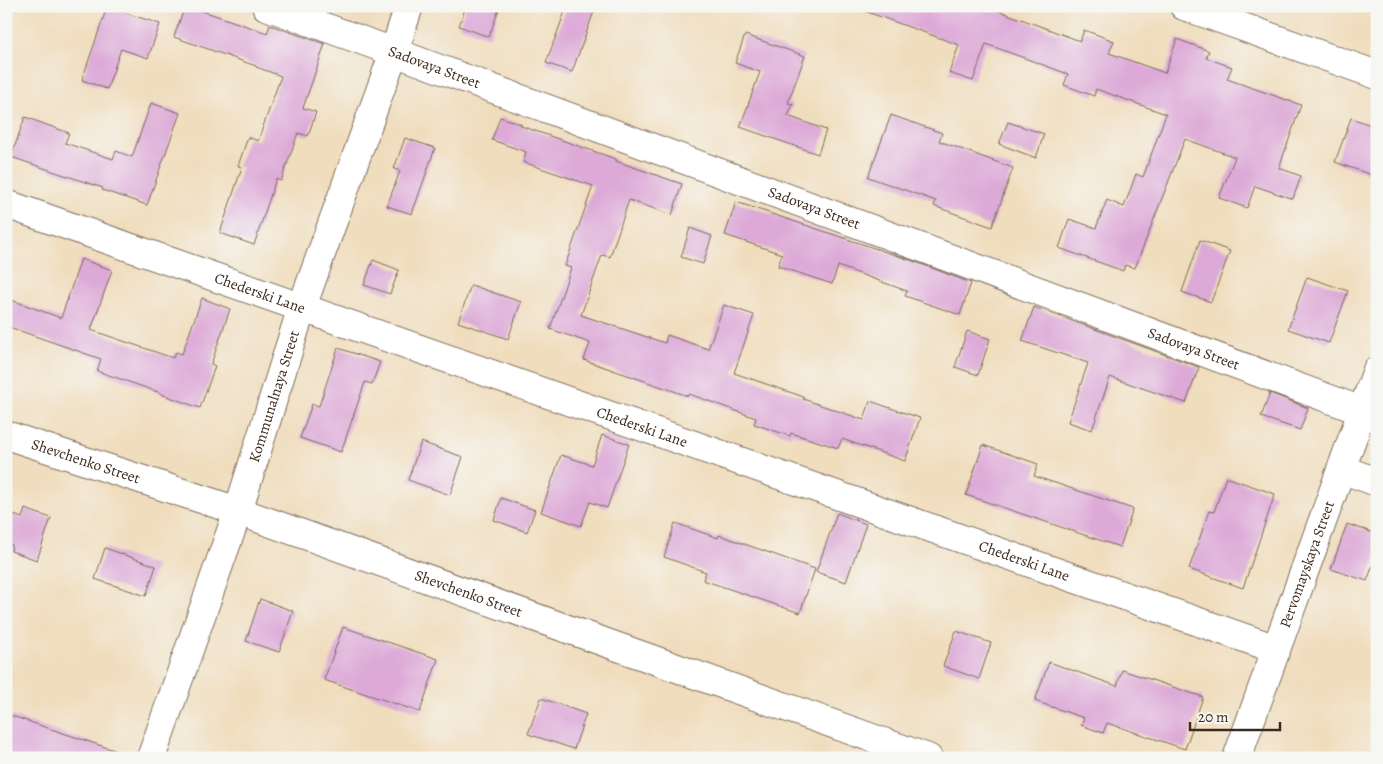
<svg xmlns="http://www.w3.org/2000/svg" width="1383" height="764" font-family="Alegreya,serif">
<style>
.building{fill:#ddaad8}
.lines{fill:none;stroke-linecap:round;stroke-linejoin:round}
.street-casing{stroke:#7a6956;stroke-width:30}
.secondary-casing{stroke:#7a6956;stroke-width:30}
.street{stroke:#fff;stroke-width:28}
.secondary{stroke:#fff;stroke-width:28}
.labels{text-anchor:middle;dominant-baseline:central;stroke-width:4.5;stroke-linejoin:round;paint-order:stroke}
.street-label{font-size:15px;fill:#3b2a1e;stroke:#f6f6f2}
</style>
<rect width="100%" height="100%" fill="#f6f6f2"/>
<filter id="ink" filterUnits="userSpaceOnUse"><feTurbulence type="fractalNoise" baseFrequency=".02" numOctaves="2"/><feDisplacementMap in="SourceGraphic" scale="10" xChannelSelector="R" yChannelSelector="G"/><feConvolveMatrix kernelMatrix="1 2 1 2 8 2 1 2 1" color-interpolation-filters="sRGB"/></filter>
<filter id="wash" filterUnits="userSpaceOnUse"><feTurbulence type="fractalNoise" baseFrequency=".0096" numOctaves="4" result="noise"/><feDisplacementMap in="SourceGraphic" scale="20" xChannelSelector="R" yChannelSelector="G"/><feGaussianBlur stdDeviation="1.12" result="paint"/><feColorMatrix in="noise" values="0 0 0 0 0 0 0 0 0 0 0 0 0 0 0 0 0 1.4 0 .05"/><feComposite in="paint" operator="in"/></filter>
<g filter="url(#wash)">
<rect width="100%" height="100%" fill="#f0ddbd"/>
<g id="blocks">
<g class="building">
<path d="M 185,6 L 188,6 L 267,33 L 270,25 L 325,44 L 303,108 L 316,112 L 308,136 L 298,133 L 281,181 L 276,179 L 254,245 L 220,233 L 242,167 L 238,166 L 248,137 L 258,141 L 281,76 L 256,67 L 256,66 L 174,37 Z"/>
<path d="M 466,6 L 500,6 L 489,37 L 459,26 Z"/>
<path d="M 567,6 L 596,6 L 572,72 L 546,63 Z"/>
<path d="M 859,6 L 986,6 L 1080,41 L 1084,30 L 1114,41 L 1109,53 L 1165,73 L 1177,39 L 1209,51 L 1206,58 L 1232,67 L 1227,79 L 1301,105 L 1279,168 L 1301,176 L 1293,199 L 1255,186 L 1247,208 L 1219,198 L 1235,157 L 1185,139 L 1135,268 L 1125,265 L 1123,271 L 1059,248 L 1069,219 L 1096,228 L 1107,200 L 1124,207 L 1136,174 L 1143,177 L 1166,114 L 1096,89 L 1094,96 L 1064,85 L 1068,74 L 986,44 L 973,81 L 949,73 L 959,45 L 859,9 Z"/>
<path d="M 107,7 L 160,24 L 148,58 L 121,49 L 107,89 L 82,80 Z"/>
<path d="M 745,35 L 805,56 L 788,103 L 793,104 L 788,116 L 826,130 L 818,154 L 740,127 L 760,72 L 735,63 Z"/>
<path d="M 151,103 L 180,113 L 147,205 L 102,190 L 103,188 L 11,157 L 25,117 L 69,133 L 65,143 L 113,159 L 116,151 L 132,157 Z"/>
<path d="M 891,115 L 942,133 L 939,141 L 1013,168 L 992,227 L 934,206 L 936,201 L 868,177 Z"/>
<path d="M 500,117 L 521,124 L 521,126 L 616,159 L 616,161 L 682,184 L 672,215 L 629,200 L 610,257 L 602,255 L 581,315 L 665,343 L 667,335 L 708,349 L 724,305 L 754,315 L 734,373 L 804,397 L 803,399 L 864,420 L 870,401 L 920,418 L 905,461 L 842,439 L 838,448 L 791,433 L 790,436 L 754,424 L 756,418 L 689,394 L 688,396 L 584,360 L 590,343 L 550,329 L 571,268 L 565,266 L 593,186 L 523,162 L 526,152 L 492,140 Z"/>
<path d="M 1351,118 L 1377,127 L 1377,177 L 1335,162 Z"/>
<path d="M 1008,122 L 1044,134 L 1036,158 L 999,144 Z"/>
<path d="M 405,138 L 435,148 L 412,214 L 387,206 L 400,171 L 394,169 Z"/>
<path d="M 736,202 L 916,262 L 971,283 L 960,315 L 905,296 L 907,291 L 838,266 L 832,284 L 778,266 L 782,254 L 725,235 Z"/>
<path d="M 690,228 L 712,236 L 703,264 L 681,257 Z"/>
<path d="M 1200,240 L 1230,251 L 1211,302 L 1182,292 Z"/>
<path d="M 81,259 L 112,270 L 91,330 L 173,358 L 176,352 L 182,354 L 202,298 L 230,309 L 211,364 L 215,366 L 200,408 L 161,394 L 161,393 L 97,371 L 101,359 L 6,326 L 6,298 L 61,318 Z"/>
<path d="M 373,260 L 399,270 L 390,294 L 364,285 Z"/>
<path d="M 1307,277 L 1348,291 L 1329,343 L 1288,329 Z"/>
<path d="M 471,285 L 521,302 L 508,339 L 458,322 Z"/>
<path d="M 1034,307 L 1199,367 L 1186,403 L 1110,377 L 1092,430 L 1068,422 L 1088,363 L 1022,341 Z"/>
<path d="M 967,331 L 990,339 L 978,375 L 955,367 Z"/>
<path d="M 338,348 L 380,362 L 372,384 L 365,382 L 341,452 L 300,438 L 312,404 L 319,406 Z"/>
<path d="M 1270,393 L 1308,408 L 1300,430 L 1261,417 Z"/>
<path d="M 602,435 L 629,444 L 607,508 L 590,502 L 581,526 L 541,512 L 561,455 L 592,465 Z"/>
<path d="M 421,442 L 463,457 L 450,495 L 408,480 Z"/>
<path d="M 983,445 L 1038,464 L 1034,476 L 1133,509 L 1120,547 L 966,495 Z"/>
<path d="M 1226,477 L 1275,494 L 1243,588 L 1189,569 L 1209,511 L 1214,512 Z"/>
<path d="M 501,498 L 535,510 L 527,532 L 494,520 Z"/>
<path d="M 25,509 L 51,518 L 37,560 L 11,551 L 12,545 L 6,543 L 6,512 L 22,518 Z"/>
<path d="M 837,513 L 866,524 L 846,582 L 816,572 Z"/>
<path d="M 675,523 L 718,538 L 719,535 L 815,569 L 800,613 L 703,580 L 706,572 L 664,557 Z"/>
<path d="M 1347,524 L 1377,534 L 1377,554 L 1367,581 L 1331,569 Z"/>
<path d="M 105,548 L 156,566 L 146,596 L 95,579 Z"/>
<path d="M 260,599 L 293,611 L 279,652 L 246,641 Z"/>
<path d="M 343,627 L 438,659 L 420,712 L 324,680 Z"/>
<path d="M 956,631 L 991,643 L 979,679 L 943,666 Z"/>
<path d="M 1049,662 L 1117,686 L 1122,670 L 1203,697 L 1185,749 L 1107,723 L 1103,733 L 1081,725 L 1084,718 L 1035,701 Z"/>
<path d="M 541,698 L 586,714 L 574,749 L 528,734 Z"/>
<path d="M 6,714 L 123,753 L 122,758 L 6,758 Z"/>
</g>
</g>
</g>
<g filter="url(#ink)">
<use href="#blocks" fill-opacity="0" stroke="#7a6956" stroke-width="1"/>
<g class="lines">
<defs>
<g id="street">
<path id="s1" d="M 266,6 L 394,52 L 1362,411"/>
<path d="M 1184,6 L 1377,75"/>
<path id="s2" d="M 6,204 L 1276,649"/>
<path d="M 1341,469 L 1377,482"/>
<path id="s3" d="M 151,758 L 238,511 L 302,307 L 394,52 L 409,6"/>
<path id="s4" d="M 1237,758 L 1377,370"/>
</g>
<g id="secondary">
<path id="s5" d="M 6,435 L 238,511 L 928,758"/>
</g>
</defs>
<use href="#street" class="street-casing"/>
<use href="#secondary" class="secondary-casing"/>
<use href="#street" class="street"/>
<use href="#secondary" class="secondary"/>
</g>
</g>
<g class="labels">
<g class="street-label">
<text stroke="none"><textPath href="#s1" startOffset="179">Sadovaya Street</textPath></text>
<text stroke="none"><textPath href="#s1" startOffset="584">Sadovaya Street</textPath></text>
<text stroke="none"><textPath href="#s2" startOffset="269">Chederski Lane</textPath></text>
<text stroke="none"><textPath href="#s1" startOffset="989">Sadovaya Street</textPath></text>
<text stroke="none"><textPath href="#s3" startOffset="382">Kommunalnaya Street</textPath></text>
<text stroke="none"><textPath href="#s2" startOffset="674">Chederski Lane</textPath></text>
<text stroke="none"><textPath href="#s5" startOffset="84">Shevchenko Street</textPath></text>
<text stroke="none"><textPath href="#s2" startOffset="1079">Chederski Lane</textPath></text>
<text stroke="none"><textPath href="#s4" startOffset="206">Pervomayskaya Street</textPath></text>
<text stroke="none"><textPath href="#s5" startOffset="489">Shevchenko Street</textPath></text>
</g>
</g>
<rect width="1383" height="764" fill="none" stroke="#f6f6f2" stroke-width="25"/>
<path d="M1190 722v8h90v-8" fill="none" stroke="#3b2a1e" stroke-width="2.5"/>
<text x="1198" y="722" font-size="15" fill="#3b2a1e" stroke="#f6f6f2" stroke-width="4" paint-order="stroke">20 m</text>
</svg>
